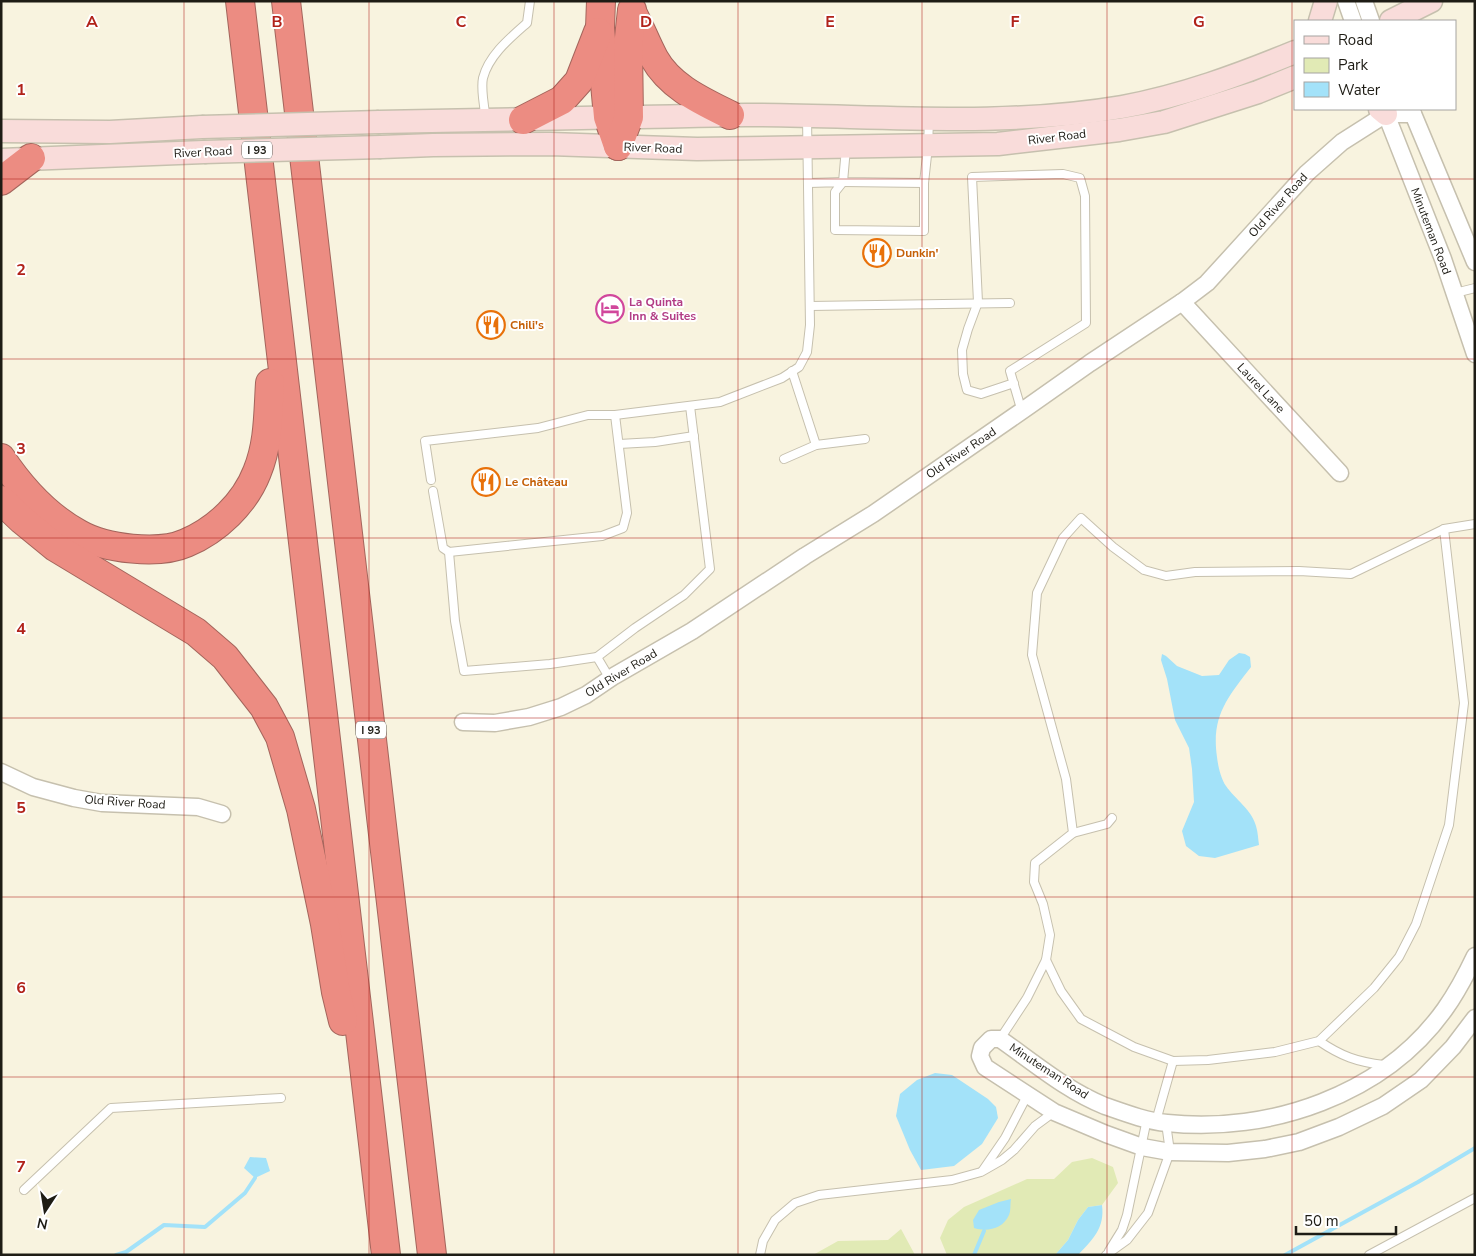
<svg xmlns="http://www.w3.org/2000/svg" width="1476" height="1256" font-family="'Nunito Sans',sans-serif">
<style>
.green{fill:#e1eab5}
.water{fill:#a3e2f9}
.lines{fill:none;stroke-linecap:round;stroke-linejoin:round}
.stream{stroke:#a3e2f9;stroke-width:4}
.lane-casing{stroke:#c6c0ae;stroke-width:10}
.street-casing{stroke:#c6c0ae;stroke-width:19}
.secondary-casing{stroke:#c6c0ae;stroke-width:25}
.highway-casing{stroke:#a4655c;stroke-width:30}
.lane{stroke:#fff;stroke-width:8}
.street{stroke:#fff;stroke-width:16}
.secondary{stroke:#f9dcda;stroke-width:22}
.highway{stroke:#ec8c82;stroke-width:28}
.secondary-bridge-casing{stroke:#c6c0ae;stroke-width:25;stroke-linecap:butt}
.secondary-bridge{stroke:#f9dcda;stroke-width:22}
.grid{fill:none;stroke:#b1221a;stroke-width:1;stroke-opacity:0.55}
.labels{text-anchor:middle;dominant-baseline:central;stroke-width:4;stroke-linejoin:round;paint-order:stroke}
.shield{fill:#fff;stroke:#62605b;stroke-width:1}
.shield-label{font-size:11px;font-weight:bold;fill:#1e1c15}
.street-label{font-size:12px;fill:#1e1c15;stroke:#fff}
.food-label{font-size:12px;font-weight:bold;fill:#c56008;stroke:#fff;text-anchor:start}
.hotel-label{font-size:12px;font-weight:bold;fill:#b23c85;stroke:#fff;text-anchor:start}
.grid-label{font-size:16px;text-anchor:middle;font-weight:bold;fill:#b1221a;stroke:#fff;stroke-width:4;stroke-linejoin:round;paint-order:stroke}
</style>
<rect width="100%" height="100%" fill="#f8f3df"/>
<g class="green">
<path d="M 1092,1158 L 1113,1167 L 1118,1183 L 1102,1205 L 1088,1207 L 1078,1220 L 1068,1240 L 1055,1255 L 947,1255 L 940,1238 L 948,1220 L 964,1207 L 1027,1179 L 1054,1179 L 1072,1162 Z"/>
<path d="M 901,1229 L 915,1255 L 813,1255 L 838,1241 L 888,1240 Z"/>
</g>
<g class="water">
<path d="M 1239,653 L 1245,654 L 1250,657 L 1251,667 C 1228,697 1211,716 1217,757 C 1218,766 1221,779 1226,786 C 1235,799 1252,810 1256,826 C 1258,832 1258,839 1259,845 L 1215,858 L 1199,856 L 1186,846 L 1182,831 L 1194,802 L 1192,769 L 1189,748 L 1175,720 L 1167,679 L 1161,660 L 1162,654 L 1166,656 L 1177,666 L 1202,676 L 1219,675 L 1229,660 Z"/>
<path d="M 935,1073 L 952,1075 L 988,1099 L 996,1107 L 998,1118 L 982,1144 L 954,1166 L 921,1170 L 910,1150 L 896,1116 L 900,1094 L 917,1080 Z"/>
<path d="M 250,1157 L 266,1158 L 270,1171 L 255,1178 L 244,1168 Z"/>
<path d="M 1011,1199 C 1010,1204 1011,1211 1009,1215 C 1003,1229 987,1232 974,1228 L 973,1220 L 979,1210 L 999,1202 Z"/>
<path d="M 1102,1205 C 1105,1228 1093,1239 1078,1255 L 1055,1255 L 1068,1240 L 1078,1220 L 1088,1207 Z"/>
</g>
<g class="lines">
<g class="stream">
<path d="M 116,1255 L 126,1252 L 164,1225 L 205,1227 L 245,1193 L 255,1178"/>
<path d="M 974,1255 L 984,1231"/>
<path d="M 1285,1255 L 1418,1182 L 1475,1148"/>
</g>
<defs>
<g id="lane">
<path d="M 486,118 C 484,108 481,87 483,78 C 489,55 510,38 527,23 L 530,1"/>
<path d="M 846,148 L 843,182 L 924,183 L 928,146 L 929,120"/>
<path d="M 809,183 L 843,182 L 835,192 L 835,230 L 924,231 L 924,183"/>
<path d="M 1455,293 L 1475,288"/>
<path d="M 810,306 L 1010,303"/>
<path d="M 1014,383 L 981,394 L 967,390 L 963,374 L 962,350 L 968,329 L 978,302 L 972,177 L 1063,174 L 1080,178 L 1085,196 L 1086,323 L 1010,371 L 1022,412"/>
<path d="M 619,444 L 655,442 L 694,436"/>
<path d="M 816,445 L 865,439"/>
<path d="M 784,459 L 816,445 L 792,371"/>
<path d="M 431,480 L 425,441 L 538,428 L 588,415 L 615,415 L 720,402 L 782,378 L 799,367 L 807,352 L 810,325 L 807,117"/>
<path d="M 433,491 L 443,548 L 449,552 L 602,536 L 623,528 L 627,513 L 615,415"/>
<path d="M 449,552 L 455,621 L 464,671 L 550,664 L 597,657"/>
<path d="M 610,679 L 597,657 L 635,628 L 684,595 L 710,569 L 690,406"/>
<path d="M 1073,833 L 1107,824 L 1112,818"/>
<path d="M 1046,960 L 1061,991 L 1081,1019 L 1134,1047 L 1173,1061 L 1208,1060 L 1275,1052 L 1319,1041 L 1374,988 L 1399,957 L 1416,924 L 1449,825 L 1464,703 L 1444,529"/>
<path d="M 1000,1039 L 1027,998 L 1046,960 L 1050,935 L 1043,904 L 1034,882 L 1035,863 L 1073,833 L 1066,779 L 1032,655 L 1037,593 L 1063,538 L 1081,518 L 1113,547 L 1144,570 L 1166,576 L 1195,572 L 1299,571 L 1351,574 L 1444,529 L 1475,524"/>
<path d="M 1319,1041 C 1341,1056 1357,1062 1384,1065"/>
<path d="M 1156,1121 L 1173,1061"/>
<path d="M 983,1170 L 1005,1138 L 1028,1094"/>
<path d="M 24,1190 L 111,1108 L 281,1098"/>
<path d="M 1109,1251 L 1122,1230 L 1127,1215 L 1147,1119"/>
<path d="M 760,1255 L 763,1241 L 775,1220 L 795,1203 L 819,1195 L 952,1180 L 981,1172 L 1002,1160 L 1014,1150 L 1035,1126 L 1054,1112"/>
<path d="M 1106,1255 L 1127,1240 L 1148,1213 L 1170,1152 L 1166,1123"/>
<path d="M 1369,1255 L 1475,1198"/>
</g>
<g id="street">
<path d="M 1346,1 L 1353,21"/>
<path d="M 1364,1 L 1371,21"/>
<path d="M 1384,109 L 1443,259 L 1475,354"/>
<path d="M 1411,109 L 1475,262"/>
<path d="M 1182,302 L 1340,473"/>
<path d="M 463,722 L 495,723 L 529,717 L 561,707 L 586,695 L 614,676 L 692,631 L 805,556 L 873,514 L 1029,406 L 1090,363 L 1182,302 L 1207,283 L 1307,173 L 1342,142 L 1386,114 L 1413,114"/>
<path d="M 1,772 L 33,787 L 74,798 L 102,803 L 198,807 L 222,814"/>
<path d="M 1475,956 C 1466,975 1457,992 1445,1009 C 1384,1095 1269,1134 1167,1123 C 1146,1121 1125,1113 1105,1106 C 1067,1091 1033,1062 1000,1039 L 991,1039 L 982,1048 L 980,1056 L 985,1067 L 1054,1112 L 1106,1134 L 1142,1147 L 1170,1152 L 1228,1153 L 1265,1149 L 1299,1142 L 1339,1127 L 1383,1106 L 1421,1080 L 1453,1047 L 1475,1018"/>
</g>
<g id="secondary">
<path d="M 1320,21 L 1326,1"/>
<path d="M 1391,21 L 1431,1"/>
<path d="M 1380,109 L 1386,114"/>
<path d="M 379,122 C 463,120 547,118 630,117 C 669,117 708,115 746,115 C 872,115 998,128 1122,107 C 1182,96 1239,75 1295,52"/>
<path d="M 1,131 L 110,132 L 202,127"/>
<path d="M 381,147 L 433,145 L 550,144 L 697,149 L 998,144 L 1119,130 L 1164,122 L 1258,92 L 1295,77"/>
<path d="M 1,160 L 204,152"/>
</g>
<g id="highway">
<path d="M 240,1 L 386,1255"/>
<path d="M 286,1 L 432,1255"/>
<path d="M 601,1 L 600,28 L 608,117 L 618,146"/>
<path d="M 632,12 C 640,27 646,43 654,58 C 670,87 702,101 730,115"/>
<path d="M 523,120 L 562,100 L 579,81 L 598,32"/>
<path d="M 618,146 L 629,117 L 628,47 L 632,10"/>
<path d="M 1,181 L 31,158"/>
<path d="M 1,458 C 21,488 48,517 79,534 C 105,549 159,555 186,543 C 217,530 245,503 257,472 C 269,443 268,413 270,383"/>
<path d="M 1,500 L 22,520 L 55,547 L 196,632 L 225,657 L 264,707 L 280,737 L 301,809 L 325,924 L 336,992 L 343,1021"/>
</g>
</defs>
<use href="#lane" class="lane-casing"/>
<use href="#street" class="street-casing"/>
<use href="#secondary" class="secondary-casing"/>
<use href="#highway" class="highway-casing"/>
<use href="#lane" class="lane"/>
<use href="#street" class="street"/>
<use href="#secondary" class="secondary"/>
<use href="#highway" class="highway"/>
<defs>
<g id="secondary-bridge">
<path d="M 202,127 L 379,122"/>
<path d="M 204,152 L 381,147"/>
</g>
</defs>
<use href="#secondary-bridge" class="secondary-bridge-casing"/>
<use href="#secondary-bridge" class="secondary-bridge"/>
</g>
<path class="grid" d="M 184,1 L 184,1255M 369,1 L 369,1255M 554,1 L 554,1255M 738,1 L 738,1255M 922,1 L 922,1255M 1107,1 L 1107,1255M 1292,1 L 1292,1255M 1,179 L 1475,179M 1,359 L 1475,359M 1,538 L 1475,538M 1,718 L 1475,718M 1,897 L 1475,897M 1,1077 L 1475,1077"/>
<defs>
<symbol id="restaurant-ring" viewBox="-11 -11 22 22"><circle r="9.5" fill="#fff" stroke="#e8710a" stroke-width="1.5"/><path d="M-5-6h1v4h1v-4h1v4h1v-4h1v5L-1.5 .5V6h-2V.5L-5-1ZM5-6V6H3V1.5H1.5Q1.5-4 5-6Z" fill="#e8710a"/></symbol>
<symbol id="hotel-ring" viewBox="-11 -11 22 22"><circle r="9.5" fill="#fff" stroke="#d1479c" stroke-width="1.5"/><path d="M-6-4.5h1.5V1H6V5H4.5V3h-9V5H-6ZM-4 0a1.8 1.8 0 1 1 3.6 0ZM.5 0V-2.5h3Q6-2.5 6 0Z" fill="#d1479c"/></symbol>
</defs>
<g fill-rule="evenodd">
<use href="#restaurant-ring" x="861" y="237" width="32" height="32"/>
<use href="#hotel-ring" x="594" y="293" width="32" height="32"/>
<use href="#restaurant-ring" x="475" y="309" width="32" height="32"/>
<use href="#restaurant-ring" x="470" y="466" width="32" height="32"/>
</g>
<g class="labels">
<g class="shield">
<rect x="242" y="141.5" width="30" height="17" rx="4"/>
<rect x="356" y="721.5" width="30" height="17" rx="4"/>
</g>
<g class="shield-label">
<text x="257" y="150">I 93</text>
<text x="371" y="730">I 93</text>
</g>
<g class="street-label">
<text transform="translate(1057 137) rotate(-7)">River Road</text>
<text transform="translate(653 148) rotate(2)">River Road</text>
<text transform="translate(203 152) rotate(-3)">River Road</text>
<text transform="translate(1278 205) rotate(-48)">Old River Road</text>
<text transform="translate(1431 231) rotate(69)">Minuteman Road</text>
<text transform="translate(1261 388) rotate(47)">Laurel Lane</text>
<text transform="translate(961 453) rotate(-34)">Old River Road</text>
<text transform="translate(621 673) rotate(-31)">Old River Road</text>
<text transform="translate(125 802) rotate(4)">Old River Road</text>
<text transform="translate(1049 1071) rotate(33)">Minuteman Road</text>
</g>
<g class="food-label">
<text x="896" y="253">Dunkin'</text>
<text x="510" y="325">Chili's</text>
<text x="505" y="482">Le Château</text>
</g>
<g class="hotel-label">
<text x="629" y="302">La Quinta<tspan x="629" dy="14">Inn &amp; Suites</tspan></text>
</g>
</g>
<g class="grid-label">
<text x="92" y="27">A</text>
<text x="277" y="27">B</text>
<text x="461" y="27">C</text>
<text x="646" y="27">D</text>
<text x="830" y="27">E</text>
<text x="1015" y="27">F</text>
<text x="1199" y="27">G</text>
<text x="21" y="95">1</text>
<text x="21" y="275">2</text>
<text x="21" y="454">3</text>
<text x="21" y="634">4</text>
<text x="21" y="813">5</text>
<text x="21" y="993">6</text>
<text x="21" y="1172">7</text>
</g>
<rect width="1476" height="1256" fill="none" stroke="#1e1c15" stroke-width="5"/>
<rect x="1294" y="20" width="162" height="90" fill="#ffffff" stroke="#a5a4a1"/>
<rect x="1304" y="36" width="25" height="8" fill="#f9dcda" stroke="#a5a4a1"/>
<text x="1338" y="45" font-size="15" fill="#1e1c15">Road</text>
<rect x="1304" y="58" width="25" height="15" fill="#e1eab5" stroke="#a5a4a1"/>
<text x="1338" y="70" font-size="15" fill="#1e1c15">Park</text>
<rect x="1304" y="82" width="25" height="15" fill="#a3e2f9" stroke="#a5a4a1"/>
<text x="1338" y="95" font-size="15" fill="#1e1c15">Water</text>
<g transform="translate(45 1211) rotate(192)" stroke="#ffffff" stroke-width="4" paint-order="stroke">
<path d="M0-4L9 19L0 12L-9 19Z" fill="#1e1c15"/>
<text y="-8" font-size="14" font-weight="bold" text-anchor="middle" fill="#1e1c15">N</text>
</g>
<path d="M1296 1226v8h100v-8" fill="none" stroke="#1e1c15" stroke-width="2.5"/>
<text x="1304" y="1226" font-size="15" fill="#1e1c15" stroke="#ffffff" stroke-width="4" paint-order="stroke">50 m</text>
</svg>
